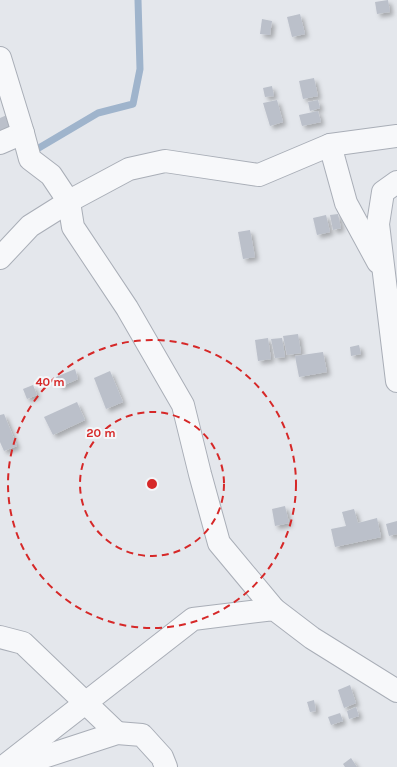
<svg xmlns="http://www.w3.org/2000/svg" width="397" height="767" font-family="Karla,sans-serif">
<style>
.lines{fill:none;stroke-linecap:round;stroke-linejoin:round}
.stream{stroke:#9fb4cc;stroke-width:7}
.building{fill:#bbc0ca;filter:url(#shadow)}
.minor-casing{stroke:#a9aeb7;stroke-width:24}
.minor{stroke:#f7f8fa;stroke-width:22}
.ring{fill:none;stroke:#d62828;stroke-width:2;stroke-dasharray:7 5}
.centre{fill:#d62828;stroke:#f4f6f9;stroke-width:2}
.ring-label{font-size:12px;text-anchor:middle;font-weight:bold;fill:#d62828;stroke:#f4f6f9;stroke-width:4;stroke-linejoin:round;paint-order:stroke}
</style>
<defs>
<filter id="shadow"><feDropShadow dx="3.5" dy="3.5" stdDeviation="2" flood-color="#0004"/></filter>
</defs>
<rect width="100%" height="100%" fill="#e4e7ec"/>
<g class="lines">
<path class="stream" d="M 32,152 L 98,113 L 133,104 L 140,69 L 138,0"/>
</g>
<g class="building">
<path d="M 388,0 L 390,12 L 377,14 L 375,2 Z"/>
<path d="M 300,14 L 305,34 L 292,37 L 287,17 Z"/>
<path d="M 262,19 L 272,21 L 270,35 L 260,34 Z"/>
<path d="M 314,78 L 318,96 L 303,99 L 299,81 Z"/>
<path d="M 272,86 L 274,96 L 265,97 L 263,88 Z"/>
<path d="M 277,100 L 283,122 L 270,126 L 263,103 Z"/>
<path d="M 318,100 L 320,108 L 310,111 L 308,102 Z"/>
<path d="M 318,111 L 321,122 L 302,126 L 299,115 Z"/>
<path d="M 7,115 L 13,128 L 0,135 L 0,118 Z"/>
<path d="M 338,214 L 341,228 L 333,230 L 330,215 Z"/>
<path d="M 326,215 L 330,232 L 317,235 L 313,218 Z"/>
<path d="M 250,230 L 255,257 L 243,259 L 238,232 Z"/>
<path d="M 298,334 L 301,353 L 287,355 L 283,336 Z"/>
<path d="M 268,338 L 271,359 L 258,361 L 255,340 Z"/>
<path d="M 282,338 L 285,357 L 275,358 L 271,339 Z"/>
<path d="M 359,345 L 361,354 L 351,356 L 350,347 Z"/>
<path d="M 323,352 L 327,372 L 299,377 L 295,356 Z"/>
<path d="M 75,369 L 78,379 L 60,387 L 56,377 Z"/>
<path d="M 110,371 L 123,402 L 106,409 L 94,378 Z"/>
<path d="M 33,385 L 37,395 L 27,399 L 23,389 Z"/>
<path d="M 77,402 L 85,420 L 53,435 L 44,417 Z"/>
<path d="M 4,414 L 17,446 L 4,451 L 0,442 L 0,415 Z"/>
<path d="M 285,506 L 289,523 L 275,526 L 272,509 Z"/>
<path d="M 354,509 L 358,523 L 377,518 L 381,537 L 335,547 L 331,529 L 346,526 L 342,512 Z"/>
<path d="M 397,521 L 397,534 L 389,536 L 386,524 Z"/>
<path d="M 350,685 L 356,703 L 344,708 L 338,690 Z"/>
<path d="M 314,700 L 316,711 L 310,712 L 307,702 Z"/>
<path d="M 356,707 L 359,716 L 349,719 L 347,711 Z"/>
<path d="M 340,713 L 343,721 L 331,725 L 328,717 Z"/>
<path d="M 351,758 L 357,767 L 345,767 L 343,764 Z"/>
</g>
<g class="lines">
<defs>
<g id="minor">
<path d="M 0,58 L 23,133 L 0,143"/>
<path d="M 23,133 L 30,159 L 51,175 L 69,202 L 73,227 L 127,308 L 183,405 L 200,474 L 219,543 L 274,609"/>
<path d="M 330,145 L 346,203 L 378,262"/>
<path d="M 397,182 L 383,192 L 378,224 L 397,381"/>
<path d="M 0,258 L 30,226 L 73,199 L 129,169 L 165,161 L 259,175 L 330,145 L 397,136"/>
<path d="M 0,637 L 23,643 L 117,733"/>
<path d="M 3,767 L 193,619 L 274,609 L 312,638 L 397,691"/>
<path d="M 13,767 L 117,733 L 142,735 L 162,757 L 166,767"/>
</g>
</defs>
<use href="#minor" class="minor-casing"/>
<use href="#minor" class="minor"/>
</g>
<g class="ring">
<circle cx="152" cy="484" r="72"/>
<circle cx="152" cy="484" r="144"/>
</g>
<circle cx="152" cy="484" r="6" class="centre"/>
<g class="ring-label">
<text x="50" y="386">40 m</text>
<text x="101" y="437">20 m</text>
</g>
</svg>
